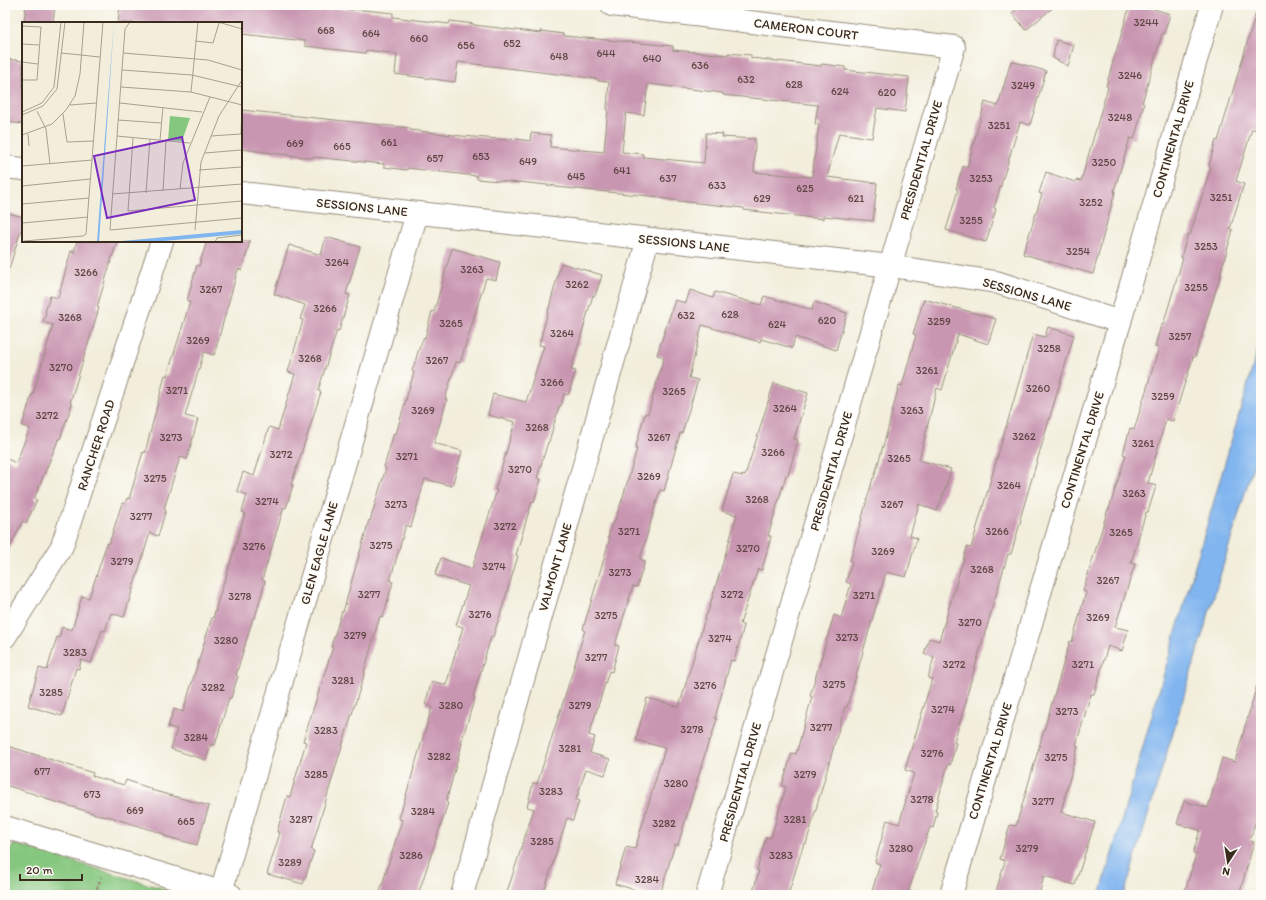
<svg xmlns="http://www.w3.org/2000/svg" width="1266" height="900" font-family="Itim,sans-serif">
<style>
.green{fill:#86c77f;stroke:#60784e}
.water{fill:#81b5ef;stroke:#5e7086}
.building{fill:#c996b1;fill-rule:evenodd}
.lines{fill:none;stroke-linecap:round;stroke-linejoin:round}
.minor-casing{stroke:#968c7c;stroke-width:24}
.path{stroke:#968c7c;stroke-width:2.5;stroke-dasharray:3 3;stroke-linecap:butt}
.minor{stroke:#fff;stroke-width:22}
.labels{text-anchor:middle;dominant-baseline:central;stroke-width:3.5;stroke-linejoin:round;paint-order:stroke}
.number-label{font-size:11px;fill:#5e4543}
.street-label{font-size:13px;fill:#3b2a1e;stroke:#fdfcf7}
.inset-road{fill:none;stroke:#a9a08f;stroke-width:1}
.view{fill:#7b2cbf;fill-opacity:0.15;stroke:#7b2cbf;stroke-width:2}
.inset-edge{fill:none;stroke:#3b2a1e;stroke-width:2}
</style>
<rect width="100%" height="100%" fill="#fdfcf7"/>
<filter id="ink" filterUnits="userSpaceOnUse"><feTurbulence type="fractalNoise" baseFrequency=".025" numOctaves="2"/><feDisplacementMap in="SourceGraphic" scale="8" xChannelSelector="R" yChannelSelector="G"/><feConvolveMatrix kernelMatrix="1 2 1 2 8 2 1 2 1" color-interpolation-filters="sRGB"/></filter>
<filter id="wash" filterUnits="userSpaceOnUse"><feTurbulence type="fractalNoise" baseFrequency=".012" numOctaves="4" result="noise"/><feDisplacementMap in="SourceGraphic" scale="16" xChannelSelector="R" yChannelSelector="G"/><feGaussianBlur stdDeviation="0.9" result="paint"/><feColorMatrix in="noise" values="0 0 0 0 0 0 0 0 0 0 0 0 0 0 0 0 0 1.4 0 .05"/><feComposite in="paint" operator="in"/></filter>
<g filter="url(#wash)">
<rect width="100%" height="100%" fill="#f2eedb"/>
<path class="green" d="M 14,844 L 184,895 L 5,895 L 5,858 Z"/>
<path class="water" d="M 1261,338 L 1261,440 L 1124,895 L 1100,895 Z"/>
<g id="blocks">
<g class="building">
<path d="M 26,5 L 55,5 L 53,23 L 24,23 Z"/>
<path d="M 120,5 L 305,5 L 353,10 L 353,9 L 393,13 L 393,17 L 449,24 L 450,21 L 474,24 L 474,25 L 541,33 L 541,31 L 564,34 L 564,36 L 673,46 L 673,50 L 728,55 L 728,53 L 751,55 L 751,58 L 821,66 L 822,64 L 845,67 L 845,70 L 909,77 L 905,112 L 877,108 L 872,138 L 839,133 L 827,177 L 877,183 L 873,221 L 823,216 L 823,219 L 744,210 L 744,208 L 679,201 L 660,198 L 660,197 L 556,187 L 556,186 L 519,182 L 519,183 L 477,179 L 477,176 L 407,168 L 407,170 L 384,167 L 384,164 L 313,157 L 312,158 L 241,149 L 241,110 L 410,128 L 410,130 L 462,136 L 511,140 L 511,138 L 530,141 L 531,133 L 551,135 L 550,147 L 604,152 L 608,109 L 607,109 L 609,82 L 598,81 L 598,79 L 458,62 L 455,82 L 395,74 L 397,54 L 366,50 L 365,53 L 305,46 L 305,41 L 241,34 L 241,23 L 118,23 ZM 648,84 L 723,93 L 723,95 L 818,105 L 815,124 L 819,124 L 812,177 L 754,172 L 755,139 L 722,137 L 723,134 L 706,133 L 704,163 L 643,157 L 643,154 L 622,152 L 626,113 L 644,115 Z"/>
<path d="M 1022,5 L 1056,5 L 1026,30 L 1012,13 Z"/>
<path d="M 1130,5 L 1141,5 L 1170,14 L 1164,34 L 1162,34 L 1142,103 L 1144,104 L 1134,139 L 1130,138 L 1114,191 L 1115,192 L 1093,274 L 1023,254 L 1042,194 L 1039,193 L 1046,172 L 1075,182 L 1076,180 L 1081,181 L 1108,87 L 1106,86 Z"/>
<path d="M 1257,10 L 1261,10 L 1261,131 L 1252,129 L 1236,181 L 1244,184 L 1230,229 L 1233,230 L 1220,274 L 1221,274 L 1195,357 L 1193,357 L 1173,421 L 1166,419 L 1148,483 L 1156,486 L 1148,512 L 1146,512 L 1131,563 L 1135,564 L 1115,627 L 1128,630 L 1122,651 L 1108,646 L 1094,694 L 1091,694 L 1076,745 L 1078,746 L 1061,812 L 1095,822 L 1075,885 L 1044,876 L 1039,895 L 995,895 L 1005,861 L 1000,859 L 1010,825 L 1016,826 L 1070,641 L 1072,642 L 1086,592 L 1083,591 L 1108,509 L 1109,509 L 1126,455 L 1123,454 L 1130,428 L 1134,430 L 1159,348 L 1155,347 L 1161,325 L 1163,325 L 1183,258 L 1181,257 L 1188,234 L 1190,235 L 1211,167 L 1209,166 L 1216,140 L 1218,141 Z"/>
<path d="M 1056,40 L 1074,45 L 1068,66 L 1053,58 Z"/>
<path d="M 5,59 L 23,61 L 23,124 L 5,122 Z"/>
<path d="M 1011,61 L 1046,71 L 1030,125 L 1020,122 L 994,208 L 996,209 L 986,242 L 946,230 L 958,190 L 956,189 L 963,166 L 967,168 L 985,102 L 998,106 Z"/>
<path d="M 5,212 L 23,217 L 23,223 L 9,269 L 5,268 Z"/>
<path d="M 326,237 L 360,247 L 346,294 L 350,295 L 339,331 L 337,330 L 318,391 L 321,392 L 313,417 L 291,485 L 293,485 L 286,508 L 284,507 L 262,580 L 265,581 L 255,618 L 253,618 L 236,675 L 238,676 L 231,698 L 229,698 L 215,745 L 211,744 L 206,760 L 171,749 L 177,729 L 168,727 L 174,709 L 183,712 L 212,617 L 213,618 L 224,581 L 225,581 L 245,513 L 242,512 L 247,495 L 237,491 L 243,472 L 254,476 L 269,427 L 278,430 L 295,374 L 288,372 L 303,320 L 300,319 L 305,305 L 274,294 L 289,245 L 321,255 Z"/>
<path d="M 77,241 L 117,241 L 97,307 L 99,308 L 70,403 L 72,404 L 60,439 L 59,438 L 34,499 L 37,500 L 26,523 L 23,521 L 5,557 L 5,458 L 16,463 L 30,428 L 22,426 L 32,394 L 33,395 L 53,325 L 43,322 L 46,313 L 45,312 L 50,296 L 58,298 L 71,251 L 74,252 Z"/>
<path d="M 207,241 L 250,241 L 242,270 L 238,269 L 214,355 L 204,352 L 185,416 L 198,419 L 187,459 L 180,457 L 164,509 L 166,510 L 158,536 L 150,533 L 124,617 L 111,613 L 105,631 L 102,630 L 91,663 L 81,660 L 79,669 L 76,668 L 62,716 L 28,706 L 39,668 L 47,670 L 57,637 L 59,638 L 62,627 L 72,630 L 82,596 L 89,598 L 107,543 L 109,544 L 122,503 L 125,504 L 127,498 L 129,499 L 143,452 L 145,453 L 165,375 L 167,376 L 190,302 L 187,301 L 197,265 L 199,266 Z"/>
<path d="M 452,248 L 500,262 L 496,280 L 486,278 L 460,363 L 456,362 L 445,399 L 447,399 L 434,443 L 462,451 L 452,486 L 425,479 L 411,527 L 406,525 L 390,581 L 393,582 L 383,617 L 380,616 L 364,672 L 365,672 L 338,759 L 311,850 L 314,851 L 303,884 L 267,874 L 280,833 L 277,832 L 287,796 L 290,797 L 306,742 L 303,741 L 333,647 L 331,647 L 342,611 L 343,612 L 369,520 L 370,521 L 386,468 L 384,467 L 394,433 L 396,434 L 414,372 L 412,371 L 420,346 L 424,337 L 425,338 L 432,311 L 434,312 Z"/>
<path d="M 561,263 L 602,275 L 595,296 L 593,295 L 571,370 L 576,371 L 568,395 L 564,394 L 561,406 L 559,406 L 549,442 L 548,442 L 537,478 L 541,479 L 534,502 L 532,501 L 516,555 L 518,556 L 504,602 L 493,637 L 491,637 L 473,697 L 475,697 L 461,743 L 462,743 L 446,802 L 448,803 L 418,895 L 379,895 L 402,820 L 399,819 L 432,707 L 425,704 L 432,681 L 446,685 L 463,627 L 456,625 L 469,586 L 435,575 L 441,558 L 472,569 L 497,490 L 495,490 L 515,422 L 488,415 L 493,394 L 526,402 L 544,346 L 539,345 Z"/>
<path d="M 690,290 L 713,298 L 715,292 L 761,305 L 764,296 L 812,310 L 814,302 L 847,313 L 836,350 L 795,337 L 792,348 L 761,339 L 760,342 L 702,325 L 689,378 L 698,380 L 682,433 L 680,433 L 664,491 L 660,490 L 640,559 L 645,561 L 637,587 L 633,586 L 615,645 L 619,646 L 612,672 L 609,671 L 589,735 L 595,737 L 590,753 L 610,759 L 605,775 L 586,769 L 576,800 L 579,801 L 573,820 L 567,818 L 543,895 L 506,895 L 534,809 L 527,807 L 533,783 L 537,784 L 570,680 L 585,630 L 583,629 L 610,538 L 608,538 L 612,523 L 614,523 L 622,500 L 637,449 L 635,449 L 645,413 L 648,414 L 664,357 L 657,355 L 675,300 L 686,303 Z"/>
<path d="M 924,299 L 996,319 L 988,344 L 958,334 L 942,390 L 937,388 L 919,460 L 951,469 L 945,490 L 937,511 L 919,504 L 910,536 L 917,538 L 906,577 L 886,572 L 847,707 L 845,707 L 806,844 L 804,843 L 788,895 L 752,895 L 759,871 L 757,870 L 766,837 L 771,838 L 786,787 L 782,786 L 792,753 L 796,754 L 812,697 L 810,696 L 834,615 L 841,618 L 851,584 L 846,582 L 852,562 L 850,561 L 873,478 L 874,478 L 889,425 L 899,385 L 902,386 L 916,335 L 913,334 Z"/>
<path d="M 1048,327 L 1074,335 L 1020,519 L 1021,520 L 1011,554 L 1008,554 L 966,698 L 967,698 L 954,742 L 956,743 L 950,765 L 948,764 L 935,811 L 937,812 L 933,828 L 930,827 L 907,895 L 871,895 L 880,864 L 875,862 L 887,820 L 899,824 L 914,773 L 905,770 L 932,679 L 928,678 L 934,657 L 924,654 L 929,638 L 939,641 L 967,547 L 971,548 L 1033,334 L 1045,337 Z"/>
<path d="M 774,383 L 808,393 L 794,439 L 798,440 L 788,476 L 786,475 L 768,536 L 771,536 L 762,570 L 758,569 L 740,624 L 744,626 L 734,661 L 731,660 L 715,718 L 717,719 L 710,741 L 709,740 L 678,845 L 675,844 L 660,895 L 653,895 L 615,884 L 626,847 L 635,849 L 665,748 L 636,740 L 647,698 L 679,707 L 706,615 L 707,615 L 721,569 L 737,515 L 722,511 L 733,474 L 743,476 L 743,475 L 745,476 Z"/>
<path d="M 1257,685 L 1261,685 L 1261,802 L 1250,841 L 1254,842 L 1239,895 L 1184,895 L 1196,854 L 1193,853 L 1200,830 L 1177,824 L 1184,801 L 1208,808 L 1222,758 L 1235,762 Z"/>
<path d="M 5,745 L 93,773 L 92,776 L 124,785 L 126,780 L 152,789 L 151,790 L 209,806 L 197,845 L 164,836 L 164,834 L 107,816 L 106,817 L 46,799 L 47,798 L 5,785 Z"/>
</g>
</g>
</g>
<g filter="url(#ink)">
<use href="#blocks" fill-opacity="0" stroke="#968c7c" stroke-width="1"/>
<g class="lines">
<defs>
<g id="minor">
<path d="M 612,5 L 954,47 L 707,895"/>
<path d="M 5,167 L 23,169"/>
<path d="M 241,193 L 891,266 L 996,282 L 1120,322"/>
<path d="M 5,637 L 62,546 L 162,241"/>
<path d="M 5,827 L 231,895"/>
<path d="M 221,892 L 417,213"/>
<path d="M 462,895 L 648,239"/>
<path d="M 951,895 L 1120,322 L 1212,5"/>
</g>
</defs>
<use href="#minor" class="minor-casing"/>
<path class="path" d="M 95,895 L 101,877"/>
<use href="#minor" class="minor"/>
</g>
</g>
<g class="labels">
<g class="number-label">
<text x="1146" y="22">3244</text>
<text x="326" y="30">668</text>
<text x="371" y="33">664</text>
<text x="419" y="38">660</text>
<text x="512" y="43">652</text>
<text x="466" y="45">656</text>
<text x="606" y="53">644</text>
<text x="559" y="56">648</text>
<text x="652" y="58">640</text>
<text x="700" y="65">636</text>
<text x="1130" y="75">3246</text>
<text x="746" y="79">632</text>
<text x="794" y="84">628</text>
<text x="1023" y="85">3249</text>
<text x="840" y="91">624</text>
<text x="887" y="92">620</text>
<text x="1120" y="117">3248</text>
<text x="999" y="125">3251</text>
<text x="389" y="142">661</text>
<text x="295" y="143">669</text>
<text x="342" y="146">665</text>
<text x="481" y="156">653</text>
<text x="435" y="158">657</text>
<text x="528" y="161">649</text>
<text x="1104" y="162">3250</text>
<text x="622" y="170">641</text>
<text x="576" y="176">645</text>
<text x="668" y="178">637</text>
<text x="981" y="178">3253</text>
<text x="717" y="185">633</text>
<text x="805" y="188">625</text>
<text x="1221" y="197">3251</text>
<text x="762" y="198">629</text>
<text x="856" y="198">621</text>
<text x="1091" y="202">3252</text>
<text x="971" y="220">3255</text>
<text x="1206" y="246">3253</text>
<text x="1078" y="251">3254</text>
<text x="337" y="262">3264</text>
<text x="472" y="269">3263</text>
<text x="86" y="272">3266</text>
<text x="577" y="284">3262</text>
<text x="1196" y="287">3255</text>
<text x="211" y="289">3267</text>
<text x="325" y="308">3266</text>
<text x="730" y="314">628</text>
<text x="686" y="315">632</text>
<text x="70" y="317">3268</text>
<text x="827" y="320">620</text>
<text x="939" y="321">3259</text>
<text x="451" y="323">3265</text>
<text x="777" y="324">624</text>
<text x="562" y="333">3264</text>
<text x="1180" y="336">3257</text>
<text x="198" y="340">3269</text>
<text x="1049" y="348">3258</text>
<text x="310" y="358">3268</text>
<text x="437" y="360">3267</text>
<text x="61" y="367">3270</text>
<text x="927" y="370">3261</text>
<text x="552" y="382">3266</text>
<text x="1038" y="388">3260</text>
<text x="177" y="390">3271</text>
<text x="674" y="391">3265</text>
<text x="1163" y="396">3259</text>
<text x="785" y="408">3264</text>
<text x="423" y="410">3269</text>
<text x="912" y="410">3263</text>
<text x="47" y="415">3272</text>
<text x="537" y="427">3268</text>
<text x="1024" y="436">3262</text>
<text x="171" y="437">3273</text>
<text x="659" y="437">3267</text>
<text x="1143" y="443">3261</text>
<text x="773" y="452">3266</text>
<text x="281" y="454">3272</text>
<text x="407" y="456">3271</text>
<text x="899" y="458">3265</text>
<text x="520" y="469">3270</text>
<text x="649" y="476">3269</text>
<text x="155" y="478">3275</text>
<text x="1009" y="485">3264</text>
<text x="1134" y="493">3263</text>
<text x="757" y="499">3268</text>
<text x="267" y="501">3274</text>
<text x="396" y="504">3273</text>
<text x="892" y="504">3267</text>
<text x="141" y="516">3277</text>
<text x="505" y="526">3272</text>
<text x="629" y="531">3271</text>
<text x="997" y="531">3266</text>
<text x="1121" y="532">3265</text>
<text x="381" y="545">3275</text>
<text x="254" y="546">3276</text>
<text x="748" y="548">3270</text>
<text x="883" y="551">3269</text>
<text x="122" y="561">3279</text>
<text x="494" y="566">3274</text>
<text x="982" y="569">3268</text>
<text x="620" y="572">3273</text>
<text x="1108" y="580">3267</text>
<text x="369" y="594">3277</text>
<text x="732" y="594">3272</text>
<text x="864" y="595">3271</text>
<text x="240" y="596">3278</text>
<text x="480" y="614">3276</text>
<text x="606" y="615">3275</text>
<text x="1098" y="617">3269</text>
<text x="970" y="622">3270</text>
<text x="355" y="635">3279</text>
<text x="847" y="637">3273</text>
<text x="720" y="638">3274</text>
<text x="226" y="640">3280</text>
<text x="75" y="652">3283</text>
<text x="596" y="657">3277</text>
<text x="954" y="664">3272</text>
<text x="1083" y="664">3271</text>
<text x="343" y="680">3281</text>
<text x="834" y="684">3275</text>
<text x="705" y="685">3276</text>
<text x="213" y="687">3282</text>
<text x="51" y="692">3285</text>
<text x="451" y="705">3280</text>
<text x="580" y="705">3279</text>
<text x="943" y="709">3274</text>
<text x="1067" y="711">3273</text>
<text x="821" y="727">3277</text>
<text x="692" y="729">3278</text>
<text x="326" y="730">3283</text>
<text x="196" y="737">3284</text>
<text x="570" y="748">3281</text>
<text x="932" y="753">3276</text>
<text x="439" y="756">3282</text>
<text x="1056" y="757">3275</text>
<text x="42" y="771">677</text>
<text x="316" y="774">3285</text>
<text x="805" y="774">3279</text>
<text x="676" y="783">3280</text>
<text x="551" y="791">3283</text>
<text x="92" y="794">673</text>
<text x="922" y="799">3278</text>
<text x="1043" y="801">3277</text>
<text x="135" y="810">669</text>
<text x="423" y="811">3284</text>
<text x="301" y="819">3287</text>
<text x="795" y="819">3281</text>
<text x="186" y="821">665</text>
<text x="664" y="823">3282</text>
<text x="542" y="841">3285</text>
<text x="901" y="848">3280</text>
<text x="1027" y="848">3279</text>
<text x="411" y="855">3286</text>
<text x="781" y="855">3283</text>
<text x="290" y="862">3289</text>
<text x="647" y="879">3284</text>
</g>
<g class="street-label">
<text transform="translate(806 29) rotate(7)">CAMERON COURT</text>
<text transform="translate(1173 139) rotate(-74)">CONTINENTAL DRIVE</text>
<text transform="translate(921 160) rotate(-74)">PRESIDENTIAL DRIVE</text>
<text transform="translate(362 207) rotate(6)">SESSIONS LANE</text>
<text transform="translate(684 243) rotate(6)">SESSIONS LANE</text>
<text transform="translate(1027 294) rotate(16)">SESSIONS LANE</text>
<text transform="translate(96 445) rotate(-72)">RANCHER ROAD</text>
<text transform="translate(1082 450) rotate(-73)">CONTINENTAL DRIVE</text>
<text transform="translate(831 471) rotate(-74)">PRESIDENTIAL DRIVE</text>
<text transform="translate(319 553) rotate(-74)">GLEN EAGLE LANE</text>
<text transform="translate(555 567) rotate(-74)">VALMONT LANE</text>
<text transform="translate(990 761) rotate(-73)">CONTINENTAL DRIVE</text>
<text transform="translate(740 782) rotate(-74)">PRESIDENTIAL DRIVE</text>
</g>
</g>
<g transform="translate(22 22)">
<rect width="220" height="220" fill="#f2eedb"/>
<path d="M 148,94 L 168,96 L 160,119 L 146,118 Z" fill="#86c77f"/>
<path d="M 92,0 L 77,220 L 75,220 L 79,166 ZM 220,208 L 220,212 L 131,220 L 89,220 Z" fill="#81b5ef"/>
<path class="inset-road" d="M 108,0 L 103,7 L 88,208 L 220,196M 196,0 L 220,7M 0,4 L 19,5 L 15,58 L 0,58M 173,19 L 191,21 L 197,1M 0,22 L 17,23M 39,31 L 78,35M 101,31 L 186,38 L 220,48M 0,40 L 16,42M 100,48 L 170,53 L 220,65M 99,65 L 169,70 L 220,83 L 219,112 L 189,114M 169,70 L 176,0M 98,81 L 180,90M 48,83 L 74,81M 15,89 L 24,107 L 28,142M 0,90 L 20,81 L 32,65 L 39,0M 41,92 L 45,120 L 72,119M 0,93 L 21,84 L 35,67 L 43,0M 96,98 L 139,101M 6,112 L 7,124M 0,113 L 30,102 L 44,88 L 53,74 L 58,52 L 62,0M 95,114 L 168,121M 111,116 L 106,189 L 220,179M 138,118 L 141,85M 183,131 L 219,128M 0,144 L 70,138M 177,148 L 220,145M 0,164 L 68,157M 158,167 L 161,141 L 188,75M 141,169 L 144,119M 124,171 L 128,117M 90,172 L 220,162M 0,182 L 67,176M 0,201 L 66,195M 173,208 L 179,140 L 197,94 L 220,58M 2,219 L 61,214 L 64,212 L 81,0M 193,220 L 195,216 L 220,213"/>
<path class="view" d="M 160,115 L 173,178 L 85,196 L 72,134 Z"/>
<rect width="220" height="220" class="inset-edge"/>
</g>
<rect width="1266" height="900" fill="none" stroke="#fdfcf7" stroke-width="20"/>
<g transform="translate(1228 862) rotate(192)" stroke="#fdfcf7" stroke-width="3" paint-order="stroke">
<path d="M0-3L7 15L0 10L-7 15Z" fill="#3b2a1e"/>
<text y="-6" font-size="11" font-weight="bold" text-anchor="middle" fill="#3b2a1e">N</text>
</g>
<path d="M20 874v6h62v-6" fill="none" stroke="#3b2a1e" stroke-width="2"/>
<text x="26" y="874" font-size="12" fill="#3b2a1e" stroke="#fdfcf7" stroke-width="3" paint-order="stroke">20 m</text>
</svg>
